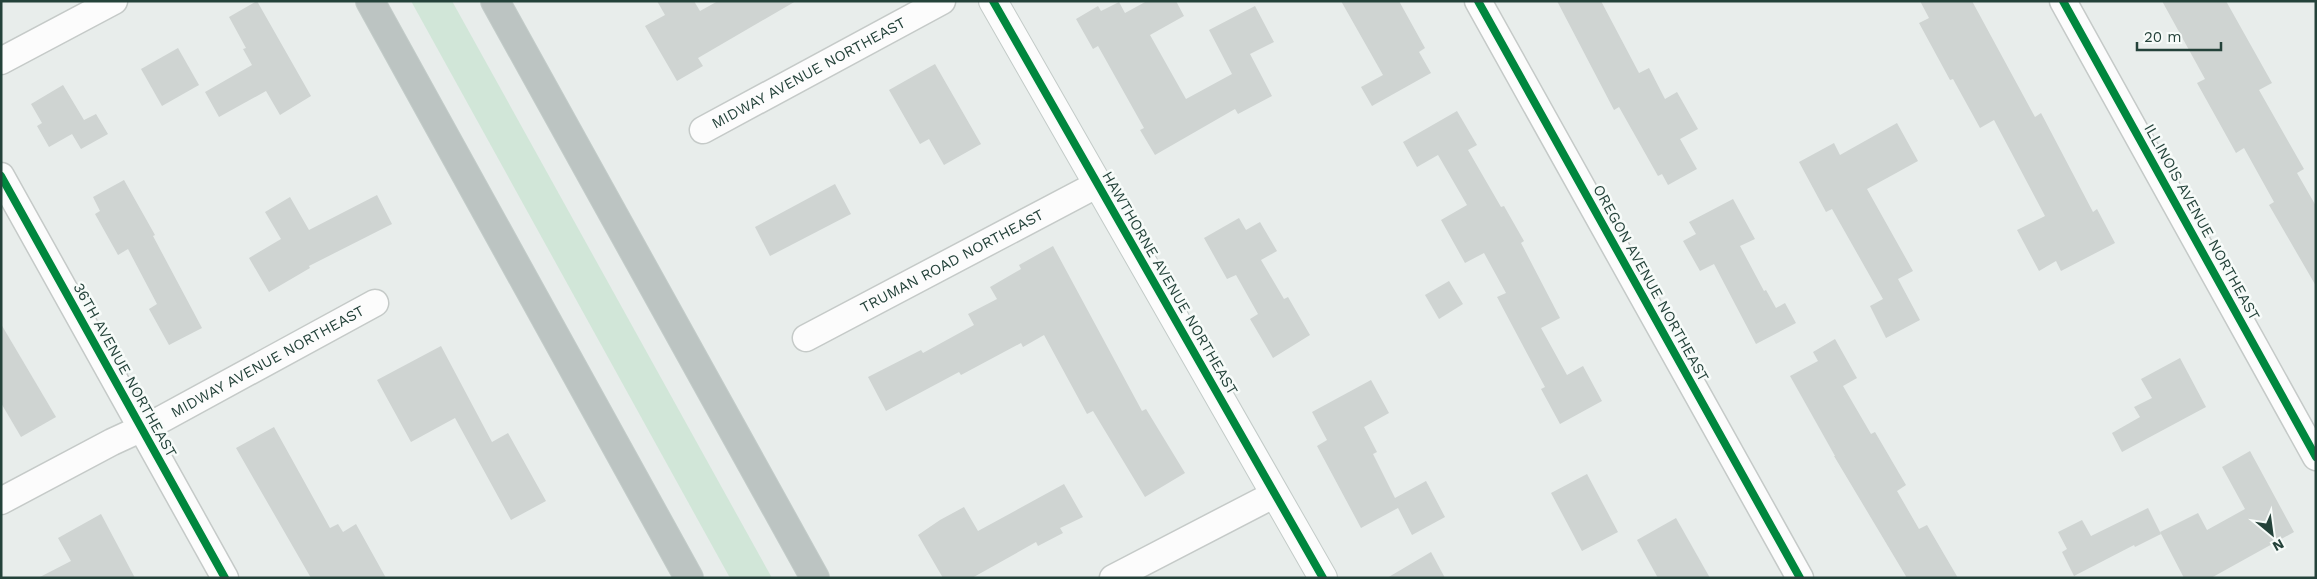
<svg xmlns="http://www.w3.org/2000/svg" width="2317" height="579" font-family="'Work Sans',sans-serif">
<style>
.green{fill:#d1e6d8}
.building{fill:#cfd4d2}
.lines{fill:none;stroke-linecap:round;stroke-linejoin:round}
.minor-casing{stroke:#c5cac8;stroke-width:29}
.secondary-casing{stroke:#c3cbc8;stroke-width:30}
.motorway-casing{stroke:#c3ccc9;stroke-width:30}
.minor{stroke:#fcfcfc;stroke-width:26}
.secondary{stroke:#fcfcfc;stroke-width:28}
.motorway{stroke:#bcc4c2;stroke-width:28}
.cycleway-casing{stroke:#f7fbf9;stroke-width:11}
.cycleway{stroke:#00873e;stroke-width:8}
.labels{text-anchor:middle;dominant-baseline:central;stroke-width:5;stroke-linejoin:round;paint-order:stroke}
.street-label{font-size:15px;fill:#24423a;stroke:#f7fbf9}
</style>
<rect width="100%" height="100%" fill="#e8edeb"/>
<path class="green" d="M 411,1 L 452,1 L 772,578 L 730,578 Z"/>
<g class="building">
<path d="M 257,1 L 311,96 L 280,115 L 266,91 L 219,117 L 205,92 L 252,65 L 243,49 L 246,48 L 229,17 Z"/>
<path d="M 657,1 L 694,1 L 700,11 L 718,1 L 796,1 L 698,58 L 703,66 L 677,81 L 645,26 L 665,15 Z"/>
<path d="M 1147,1 L 1176,1 L 1184,16 L 1150,35 L 1186,99 L 1232,74 L 1209,30 L 1255,6 L 1274,42 L 1250,54 L 1272,96 L 1238,114 L 1235,109 L 1155,155 L 1140,130 L 1144,128 L 1098,46 L 1093,49 L 1076,19 L 1098,6 L 1101,11 L 1119,2 L 1125,13 Z"/>
<path d="M 1341,1 L 1399,1 L 1425,48 L 1419,52 L 1431,73 L 1372,106 L 1361,87 L 1383,75 Z"/>
<path d="M 1557,1 L 1601,1 L 1639,73 L 1649,68 L 1665,99 L 1677,92 L 1698,129 L 1680,139 L 1697,169 L 1668,185 L 1662,174 L 1658,176 L 1619,107 L 1614,110 Z"/>
<path d="M 1920,1 L 1972,1 L 2035,117 L 2041,113 L 2093,212 L 2097,209 L 2115,243 L 2061,271 L 2056,261 L 2039,271 L 2017,230 L 2045,216 L 1994,120 L 1980,128 L 1953,79 L 1950,80 L 1919,23 L 1929,18 Z"/>
<path d="M 2162,1 L 2226,1 L 2272,83 L 2259,90 L 2304,169 L 2297,173 L 2316,206 L 2316,286 L 2269,205 L 2274,202 L 2244,148 L 2236,153 L 2197,83 L 2205,79 Z"/>
<path d="M 178,48 L 199,85 L 162,106 L 141,69 Z"/>
<path d="M 935,64 L 981,144 L 944,165 L 929,139 L 920,144 L 889,90 Z"/>
<path d="M 63,85 L 84,120 L 96,114 L 108,134 L 81,149 L 72,134 L 49,147 L 37,126 L 42,123 L 31,104 Z"/>
<path d="M 1457,111 L 1477,145 L 1468,150 L 1501,207 L 1504,206 L 1524,241 L 1521,243 L 1560,318 L 1541,328 L 1567,375 L 1583,366 L 1602,401 L 1560,424 L 1541,389 L 1545,387 L 1497,297 L 1506,293 L 1484,253 L 1465,263 L 1441,220 L 1467,205 L 1438,155 L 1417,167 L 1403,142 Z"/>
<path d="M 1897,123 L 1918,161 L 1867,189 L 1913,271 L 1898,279 L 1920,320 L 1886,338 L 1870,306 L 1883,299 L 1832,209 L 1826,212 L 1799,162 L 1834,143 L 1840,155 Z"/>
<path d="M 124,180 L 155,235 L 153,236 L 202,328 L 169,345 L 149,309 L 157,304 L 128,249 L 118,255 L 95,214 L 100,211 L 93,197 Z"/>
<path d="M 835,184 L 851,214 L 770,256 L 755,227 Z"/>
<path d="M 377,195 L 392,224 L 309,266 L 310,268 L 269,292 L 249,258 L 281,239 L 265,212 L 290,197 L 309,230 Z"/>
<path d="M 1733,199 L 1755,239 L 1740,246 L 1764,291 L 1766,290 L 1776,308 L 1785,303 L 1796,323 L 1756,344 L 1714,264 L 1700,271 L 1683,241 L 1696,234 L 1689,222 Z"/>
<path d="M 1239,218 L 1246,230 L 1260,222 L 1277,251 L 1261,260 L 1284,299 L 1288,297 L 1310,335 L 1273,358 L 1250,319 L 1258,314 L 1236,275 L 1227,279 L 1204,238 Z"/>
<path d="M 1053,246 L 1142,411 L 1146,409 L 1185,473 L 1145,497 L 1093,411 L 1087,414 L 1044,335 L 1023,347 L 1021,343 L 961,375 L 959,372 L 886,411 L 868,377 L 921,350 L 923,353 L 974,325 L 968,314 L 997,299 L 990,287 L 1021,269 L 1019,265 Z"/>
<path d="M 1449,281 L 1463,304 L 1439,319 L 1425,295 Z"/>
<path d="M 1,324 L 56,417 L 21,437 L 1,403 Z"/>
<path d="M 1835,339 L 1857,378 L 1843,386 L 1871,434 L 1875,432 L 1906,485 L 1897,491 L 1919,529 L 1927,525 L 1958,578 L 1907,578 L 1834,456 L 1835,456 L 1790,376 L 1818,361 L 1813,352 Z"/>
<path d="M 441,346 L 492,442 L 508,433 L 546,501 L 511,520 L 455,418 L 411,442 L 377,380 Z"/>
<path d="M 2180,358 L 2206,407 L 2122,452 L 2112,433 L 2140,417 L 2134,407 L 2152,398 L 2141,379 Z"/>
<path d="M 1371,380 L 1389,413 L 1364,427 L 1377,452 L 1373,454 L 1395,498 L 1426,481 L 1445,517 L 1412,535 L 1398,508 L 1361,528 L 1317,446 L 1327,440 L 1312,412 Z"/>
<path d="M 274,427 L 330,528 L 338,524 L 343,532 L 356,524 L 386,578 L 311,578 L 236,448 Z"/>
<path d="M 2250,451 L 2294,532 L 2211,578 L 2184,578 L 2160,532 L 2198,513 L 2207,530 L 2245,509 L 2222,467 Z"/>
<path d="M 1587,474 L 1618,532 L 1582,551 L 1551,493 Z"/>
<path d="M 1064,484 L 1083,517 L 1060,528 L 1063,533 L 1038,546 L 1036,542 L 972,578 L 943,578 L 918,535 L 940,520 L 964,507 L 978,531 Z"/>
<path d="M 2148,508 L 2161,534 L 2135,547 L 2134,545 L 2074,576 L 2062,552 L 2067,549 L 2058,532 L 2082,520 L 2091,536 Z"/>
<path d="M 101,514 L 135,578 L 38,578 L 71,561 L 58,538 Z"/>
<path d="M 1676,518 L 1710,578 L 1658,578 L 1637,540 Z"/>
<path d="M 1431,552 L 1445,578 L 1387,578 Z"/>
</g>
<g class="lines">
<defs>
<g id="minor">
<path d="M 1478,1 L 1800,578"/>
<path d="M 2063,1 L 2316,457"/>
<path d="M 1,61 L 114,1"/>
<path id="s1" d="M 703,130 L 942,1"/>
<path d="M 1,176 L 225,578"/>
<path id="s2" d="M 806,338 L 1098,184"/>
<path id="s3" d="M 1,501 L 112,442 L 162,419 L 375,303"/>
<path d="M 1113,578 L 1275,494"/>
</g>
<path id="secondary" d="M 993,1 L 1323,578"/>
<g id="motorway">
<path d="M 370,1 L 689,578"/>
<path d="M 495,1 L 815,578"/>
</g>
</defs>
<use href="#minor" class="minor-casing"/>
<use href="#secondary" class="secondary-casing"/>
<use href="#motorway" class="motorway-casing"/>
<use href="#minor" class="minor"/>
<use href="#secondary" class="secondary"/>
<use href="#motorway" class="motorway"/>
<defs>
<g id="cycleway">
<path d="M 993,1 L 1323,578"/>
<path d="M 1478,1 L 1800,578"/>
<path d="M 2063,1 L 2316,457"/>
<path d="M 1,176 L 225,578"/>
</g>
</defs>
<use href="#cycleway" class="cycleway-casing"/>
<use href="#cycleway" class="cycleway"/>
</g>
<g class="labels">
<g class="street-label">
<text stroke="none"><textPath href="#s1" startOffset="120">MIDWAY AVENUE NORTHEAST</textPath></text>
<text transform="translate(2202 222) rotate(61)">ILLINOIS AVENUE NORTHEAST</text>
<text stroke="none"><textPath href="#s2" startOffset="165">TRUMAN ROAD NORTHEAST</textPath></text>
<text transform="translate(1170 283) rotate(60)">HAWTHORNE AVENUE NORTHEAST</text>
<text transform="translate(1651 283) rotate(61)">OREGON AVENUE NORTHEAST</text>
<text stroke="none"><textPath href="#s3" startOffset="301">MIDWAY AVENUE NORTHEAST</textPath></text>
<text transform="translate(125 370) rotate(61)">36TH AVENUE NORTHEAST</text>
</g>
</g>
<rect width="2317" height="579" fill="none" stroke="#24423a" stroke-width="5"/>
<g transform="translate(2272 534) rotate(151)" stroke="#f7fbf9" stroke-width="4" paint-order="stroke">
<path d="M0-4L9 19L0 12L-9 19Z" fill="#24423a"/>
<text y="-8" font-size="14" font-weight="bold" text-anchor="middle" fill="#24423a">N</text>
</g>
<path d="M2137 42v8h84v-8" fill="none" stroke="#24423a" stroke-width="2.5"/>
<text x="2144" y="42" font-size="15" fill="#24423a" stroke="#f7fbf9" stroke-width="4" paint-order="stroke">20 m</text>
</svg>
